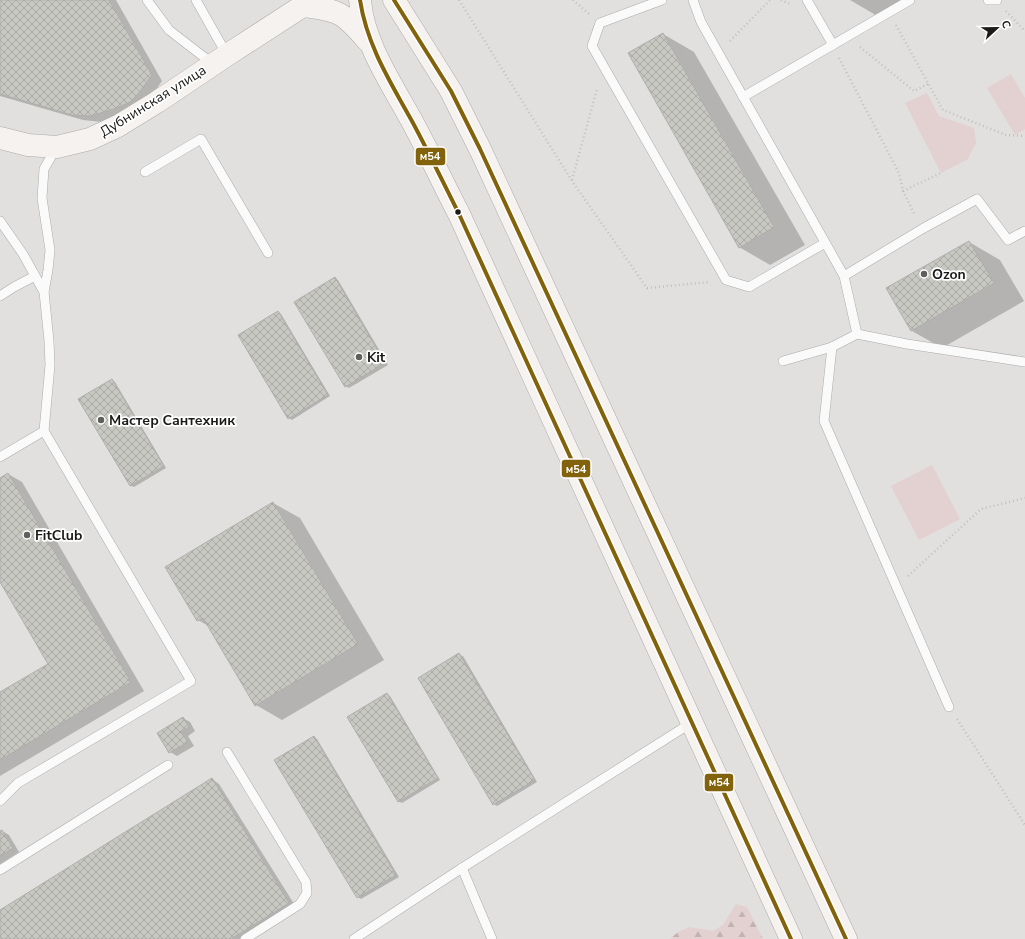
<svg xmlns="http://www.w3.org/2000/svg" width="1025" height="939" font-family="'Nunito Sans',sans-serif">
<style>
.forest{fill:url(#forest-firs)}
.park{fill:#e2d1d0}
.shadow{fill:#0003}
.building{fill:url(#building-cross-hatch);stroke:#afaead}
.lines{fill:none;stroke-linecap:round;stroke-linejoin:round}
.service-casing{stroke:#ababa9;stroke-width:10}
.secondary-casing{stroke:#ababa9;stroke-width:23}
.path{stroke:#c0c0be;stroke-width:2.5;stroke-dasharray:1 3;stroke-linecap:butt}
.service{stroke:#fafafa;stroke-width:9}
.secondary{stroke:#f5f2f0;stroke-width:22}
.bus-1-casing{stroke:#fff;stroke-width:7}
.bus-1{stroke:#82630c;stroke-width:4}
.bus-dot{fill:#1b1a19;stroke:#fff;stroke-width:1.5}
.poi-dot{fill:#605f5e;stroke:#fff;stroke-width:1.5}
.labels{text-anchor:middle;dominant-baseline:central;stroke-width:3.5;stroke-linejoin:round;paint-order:stroke}
.street-label{font-size:14px;fill:#1b1a19;stroke:#fff}
.poi-label{font-size:14px;font-weight:bold;fill:#1b1a19;stroke:#fff;text-anchor:start}
.line-badge{stroke:#fff;stroke-width:1.5}
.badge-label{font-size:11px;text-anchor:middle;font-weight:bold;fill:#fff}
</style>
<defs>
<pattern id="forest-firs" width="22" height="20" patternUnits="userSpaceOnUse"><rect width="22" height="20" fill="#e2d1d0"/><path d="M5 1l3.5 6h-7zM16 11l3.5 6h-7z" fill="#c1b3b2"/></pattern>
<pattern id="building-cross-hatch" width="8" height="8" patternUnits="userSpaceOnUse"><rect width="8" height="8" fill="#c7c8c1"/><path d="M0 0l8 8M0 8l8-8" fill="none" stroke="#aaaba5"/></pattern>
</defs>
<rect width="100%" height="100%" fill="#e1e0de"/>
<path class="forest" d="M 736,904 L 747,907 L 763,939 L 670,939 L 678,932 L 690,927 L 713,931 L 723,925 Z"/>
<g class="park">
<path d="M 1011,74 L 1025,98 L 1025,129 L 1015,135 L 987,88 Z"/>
<path d="M 927,93 L 939,116 L 974,128 L 976,143 L 968,159 L 941,173 L 905,103 Z"/>
<path d="M 932,465 L 960,519 L 919,540 L 891,486 Z"/>
</g>
<g class="shadow">
<path d="M 0,0 L 116,0 L 162,81 L 149,100 L 102,122 L 83,120 L 0,96 Z"/>
<path d="M 850,0 L 909,0 L 879,17 Z"/>
<path d="M 663,34 L 694,52 L 805,245 L 770,265 L 739,247 Z"/>
<path d="M 969,242 L 1000,260 L 1024,301 L 942,348 L 912,331 Z"/>
<path d="M 335,279 L 338,280 L 388,365 L 349,388 L 346,386 Z"/>
<path d="M 278,312 L 281,314 L 330,396 L 292,420 L 289,418 Z"/>
<path d="M 112,380 L 115,382 L 166,468 L 134,487 L 130,485 Z"/>
<path d="M 8,474 L 22,482 L 144,691 L 0,776 L 0,693 L 49,665 L 0,580 L 0,479 Z"/>
<path d="M 273,503 L 300,518 L 384,660 L 282,720 L 256,705 L 210,627 L 198,620 Z"/>
<path d="M 459,655 L 463,656 L 537,782 L 497,806 L 494,804 Z"/>
<path d="M 387,695 L 390,696 L 440,780 L 402,803 L 398,801 Z"/>
<path d="M 183,718 L 190,722 L 195,731 L 188,736 L 194,746 L 177,756 L 170,752 L 158,733 Z"/>
<path d="M 314,737 L 317,739 L 399,877 L 361,899 L 358,897 Z"/>
<path d="M 212,779 L 219,784 L 296,907 L 245,939 L 0,939 L 0,912 Z"/>
<path d="M 2,831 L 9,835 L 19,852 L 0,864 L 0,833 Z"/>
</g>
<g class="building">
<path d="M 0,0 L 109,0 L 152,75 L 138,94 L 130,102 L 114,109 L 90,116 L 72,115 L 0,94 Z"/>
<path d="M 663,33 L 774,227 L 739,248 L 628,53 Z"/>
<path d="M 969,241 L 994,283 L 911,331 L 886,288 Z"/>
<path d="M 335,277 L 385,363 L 345,387 L 294,302 Z"/>
<path d="M 278,311 L 328,395 L 288,419 L 238,335 Z"/>
<path d="M 112,379 L 164,466 L 130,486 L 78,399 Z"/>
<path d="M 8,473 L 131,682 L 0,760 L 0,692 L 48,664 L 0,582 L 0,478 Z"/>
<path d="M 273,502 L 358,644 L 255,706 L 203,618 L 197,621 L 165,567 Z"/>
<path d="M 459,653 L 535,780 L 493,805 L 418,678 Z"/>
<path d="M 387,693 L 438,778 L 398,802 L 347,717 Z"/>
<path d="M 183,717 L 189,727 L 181,732 L 188,742 L 169,753 L 157,733 Z"/>
<path d="M 314,736 L 396,875 L 357,898 L 274,760 Z"/>
<path d="M 212,778 L 289,903 L 231,939 L 0,939 L 0,910 Z"/>
<path d="M 2,830 L 13,848 L 0,856 L 0,831 Z"/>
</g>
<g class="lines">
<defs>
<g id="service">
<path d="M 147,0 L 169,30 L 213,64"/>
<path d="M 196,0 L 227,55"/>
<path d="M 662,0 L 600,23 L 592,46 L 726,280 L 749,287 L 825,243"/>
<path d="M 693,0 L 701,22 L 844,276 L 857,334 L 832,347 L 783,361"/>
<path d="M 807,0 L 833,45"/>
<path d="M 988,0 L 997,0"/>
<path d="M 743,97 L 910,0"/>
<path d="M 145,172 L 201,139 L 268,253"/>
<path d="M 0,221 L 23,254 L 44,292"/>
<path d="M 844,276 L 922,229 L 977,199 L 1008,240 L 1025,231"/>
<path d="M 0,296 L 14,287 L 35,276"/>
<path d="M 857,334 L 907,344 L 1025,362"/>
<path d="M 832,347 L 824,421 L 949,707"/>
<path d="M 0,457 L 44,431"/>
<path d="M 227,752 L 306,882 L 307,893 L 300,904 L 245,939"/>
<path d="M 0,801 L 18,783 L 191,681 L 44,431 L 50,365 L 49,341 L 44,292 L 48,270 L 50,250 L 42,198 L 44,169 L 56,148"/>
<path d="M 462,868 L 492,939"/>
<path d="M 0,870 L 168,765"/>
<path d="M 354,939 L 462,868 L 691,723"/>
</g>
<g id="secondary">
<path d="M 360,0 C 363,43 393,86 413,123 C 429,153 443,183 459,214 L 791,939"/>
<path d="M 394,0 L 451,91 L 480,149 L 846,939"/>
<path d="M 304,6 C 339,10 344,13 367,40"/>
<path d="M 0,138 L 28,145 L 57,147 L 90,139 L 118,126 L 157,102 L 227,55 L 312,0"/>
</g>
</defs>
<use href="#service" class="service-casing"/>
<use href="#secondary" class="secondary-casing"/>
<g class="path">
<path d="M 459,0 L 572,181 L 647,288 L 710,282"/>
<path d="M 573,0 L 589,14"/>
<path d="M 781,0 L 792,5"/>
<path d="M 1006,11 L 1025,31"/>
<path d="M 896,25 L 943,110 L 1006,135 L 1025,136"/>
<path d="M 730,41 L 770,0"/>
<path d="M 860,47 L 914,91 L 928,84"/>
<path d="M 839,58 L 899,173 L 903,191 L 915,215"/>
<path d="M 572,180 L 597,89"/>
<path d="M 903,191 L 941,173"/>
<path d="M 908,576 L 981,509 L 1025,498"/>
<path d="M 957,719 L 1025,825"/>
</g>
<use href="#service" class="service"/>
<use href="#secondary" class="secondary"/>
<defs>
<g id="bus-1">
<path d="M 360,0 C 367,46 391,83 413,123 C 429,153 444,184 459,214 L 791,939"/>
<path d="M 394,0 L 451,91 L 480,149 L 846,939"/>
</g>
</defs>
<use href="#bus-1" class="bus-1-casing"/>
<use href="#bus-1" class="bus-1"/>
</g>
<circle class="bus-dot" cx="458" cy="212" r="3.5"/>
<g class="poi-dot">
<circle cx="924" cy="274" r="4"/>
<circle cx="359" cy="357" r="4"/>
<circle cx="101" cy="420" r="4"/>
<circle cx="27" cy="535" r="4"/>
</g>
<g class="labels">
<g class="street-label">
<text transform="translate(153 101) rotate(-32)">Дубнинская улица</text>
</g>
<g class="poi-label">
<text x="932" y="274">Ozon</text>
<text x="367" y="357">Kit</text>
<text x="109" y="420">Мастер Сантехник</text>
<text x="35" y="535">FitClub</text>
</g>
</g>
<g class="line-badge">
<rect x="415" y="147" width="31" height="19" rx="4" fill="#82630c"/>
<rect x="561" y="459" width="30" height="19" rx="4" fill="#82630c"/>
<rect x="704" y="773" width="30" height="19" rx="4" fill="#82630c"/>
</g>
<g class="badge-label">
<text x="430" y="160">м54</text>
<text x="576" y="473">м54</text>
<text x="719" y="786">м54</text>
</g>
<g transform="translate(997 28) rotate(68)" stroke="#ffffff" stroke-width="3" paint-order="stroke">
<path d="M0-3L7 15L0 10L-7 15Z" fill="#1b1a19"/>
<text y="-6" font-size="11" font-weight="bold" text-anchor="middle" fill="#1b1a19">С</text>
</g>
</svg>
